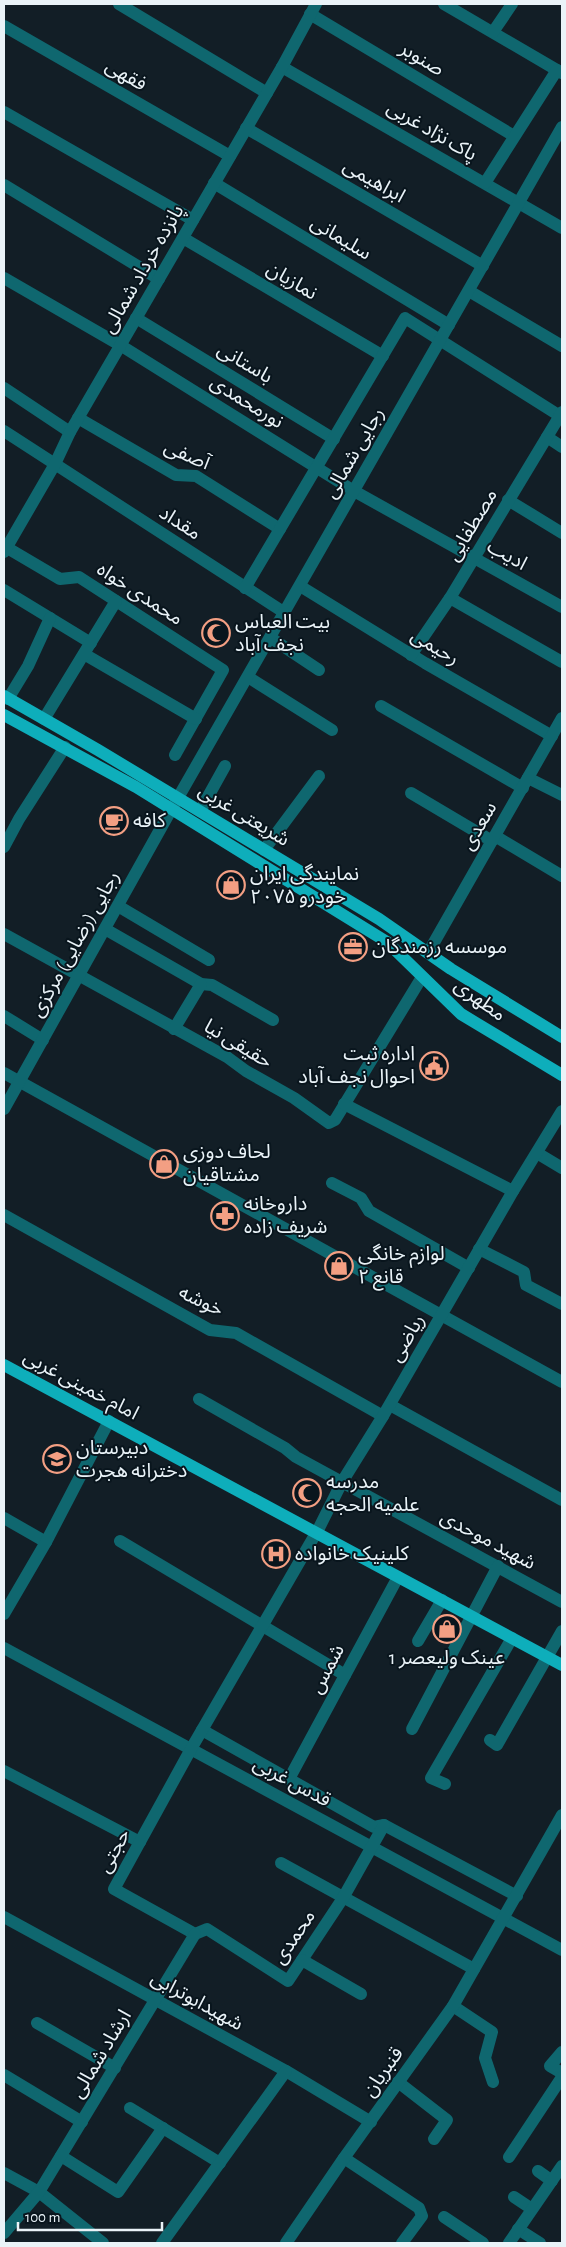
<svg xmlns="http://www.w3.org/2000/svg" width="566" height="2247" font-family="'Alegreya Sans','Noto Sans Arabic',sans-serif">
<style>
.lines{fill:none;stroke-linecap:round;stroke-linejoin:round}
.minor{stroke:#0f676f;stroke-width:12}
.major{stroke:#0eaebb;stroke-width:12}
.labels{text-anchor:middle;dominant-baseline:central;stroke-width:4;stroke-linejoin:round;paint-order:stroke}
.street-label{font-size:20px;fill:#eaf3f8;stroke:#09151d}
.poi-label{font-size:20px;fill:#eaf3f8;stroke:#09151d;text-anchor:start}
</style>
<rect width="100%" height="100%" fill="#121e26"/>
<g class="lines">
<g class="minor">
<path d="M 119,4 L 267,93"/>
<path d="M 444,4 L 562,73"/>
<path d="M 310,14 L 514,136"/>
<path d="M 4,26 L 230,156"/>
<path d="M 493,32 L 512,4"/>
<path d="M 282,67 L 562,228"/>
<path d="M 4,112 L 193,220"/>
<path d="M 246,128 L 483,266"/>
<path d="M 214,183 L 449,325"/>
<path d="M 485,183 L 557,70"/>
<path d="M 4,185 L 159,279"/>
<path d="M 183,238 L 383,356"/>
<path d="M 4,278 L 120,345 L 354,491 L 562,607"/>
<path d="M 469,291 L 562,346"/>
<path d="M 136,318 L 334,439"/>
<path d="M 4,388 L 70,432"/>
<path d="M 78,418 L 176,475 L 196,476 L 280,529"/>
<path d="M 4,431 L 285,613"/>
<path d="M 547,437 L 562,447"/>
<path d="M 508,500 L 562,533"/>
<path d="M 4,546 L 60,579 L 79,577 L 223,670 L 175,755"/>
<path d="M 4,552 L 55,464 L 70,432 L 282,67 L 316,4"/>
<path d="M 300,586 L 425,663 L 552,736"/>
<path d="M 245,588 L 405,318 L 560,416"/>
<path d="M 4,590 L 91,643"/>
<path d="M 450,598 L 562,662"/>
<path d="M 271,638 L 319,670"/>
<path d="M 84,654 L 196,719"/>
<path d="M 411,655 L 450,598 L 562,412"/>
<path d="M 248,677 L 332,730"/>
<path d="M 8,699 L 28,666 L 50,618"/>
<path d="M 381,706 L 523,788"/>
<path d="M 44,719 L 116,601"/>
<path d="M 528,778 L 562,795"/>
<path d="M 411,793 L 492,841"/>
<path d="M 200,811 L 225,766"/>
<path d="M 495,836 L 562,876"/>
<path d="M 4,847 L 19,819 L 65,747"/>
<path d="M 264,850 L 319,776"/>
<path d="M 118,906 L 209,960"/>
<path d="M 105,929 L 201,984 L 212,985 L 273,1020"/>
<path d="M 4,934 L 227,1057 L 246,1071 L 294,1098 L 329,1123 L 335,1120 L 422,977"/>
<path d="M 428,953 L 562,718"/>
<path d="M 4,1016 L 43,1040"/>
<path d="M 174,1029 L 201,984"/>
<path d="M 4,1073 L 562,1382"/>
<path d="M 344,1104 L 513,1191"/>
<path d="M 4,1109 L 171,810 L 562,127"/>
<path d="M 537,1153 L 562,1168"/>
<path d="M 332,1183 L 361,1198 L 369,1211 L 469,1268"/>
<path d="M 4,1215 L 210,1330 L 236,1333 L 383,1416"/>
<path d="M 479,1249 L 524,1272 L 526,1285 L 562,1304"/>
<path d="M 199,1399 L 285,1448 L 296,1457 L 562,1602"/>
<path d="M 390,1405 L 562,1500"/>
<path d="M 4,1518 L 46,1542"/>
<path d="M 120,1541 L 345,1675"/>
<path d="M 4,1614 L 46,1542 L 109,1421"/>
<path d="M 418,1641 L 442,1600"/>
<path d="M 4,1648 L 562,1950"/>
<path d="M 412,1729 L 498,1566"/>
<path d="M 202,1730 L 374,1827 L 384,1825 L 517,1896"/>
<path d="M 490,1740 L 497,1745 L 562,1631"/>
<path d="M 4,1771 L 140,1842"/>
<path d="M 289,1779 L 398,1577"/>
<path d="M 445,1784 L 431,1778 L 512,1638"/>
<path d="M 281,1863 L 474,1969"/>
<path d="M 4,1917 L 286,2071 L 371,2122"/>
<path d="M 195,1934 L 114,1889 L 191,1749 L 319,1528 L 342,1482 L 383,1416 L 513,1191 L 562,1111"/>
<path d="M 195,1934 L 207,1929 L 288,1981 L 343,1898 L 384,1825"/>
<path d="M 302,1960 L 361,1994"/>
<path d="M 453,2006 L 492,2032 L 485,2058 L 493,2082"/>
<path d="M 37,2023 L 115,2068"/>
<path d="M 562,2052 L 550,2066 L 562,2073"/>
<path d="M 4,2075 L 82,2122"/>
<path d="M 398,2082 L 447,2120 L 434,2139"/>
<path d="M 130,2108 L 220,2163"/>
<path d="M 61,2156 L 118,2192 L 163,2128"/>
<path d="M 509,2157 L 562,2077"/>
<path d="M 344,2158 L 419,2208 L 422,2216 L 402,2243"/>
<path d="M 538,2171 L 552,2181"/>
<path d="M 4,2173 L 39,2192 L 103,2243"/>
<path d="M 514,2197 L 532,2209"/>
<path d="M 444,2217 L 483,2243"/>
<path d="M 518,2229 L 540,2243"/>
<path d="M 4,2233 L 39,2192 L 195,1934"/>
<path d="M 162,2243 L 286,2071"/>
<path d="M 286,2243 L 344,2158 L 453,2006 L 562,1815"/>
<path d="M 509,2243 L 562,2166"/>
</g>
<g class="major">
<path d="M 4,696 L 98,750 L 379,919 L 451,969 L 562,1037"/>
<path d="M 4,715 L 136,787 L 387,942 L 461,1014 L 562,1075"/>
<path d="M 4,1365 L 562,1665"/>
</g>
</g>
<defs>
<symbol id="mosque-ring" viewBox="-11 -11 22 22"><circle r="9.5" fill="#09151d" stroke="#f39f83" stroke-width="1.5"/><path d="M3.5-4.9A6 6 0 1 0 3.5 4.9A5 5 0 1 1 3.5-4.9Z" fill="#f39f83"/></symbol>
<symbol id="cafe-ring" viewBox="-11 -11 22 22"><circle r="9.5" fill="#09151d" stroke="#f39f83" stroke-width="1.5"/><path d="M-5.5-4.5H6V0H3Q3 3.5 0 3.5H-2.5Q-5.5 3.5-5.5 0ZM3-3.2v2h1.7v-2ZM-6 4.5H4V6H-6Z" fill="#f39f83"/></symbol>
<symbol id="shop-ring" viewBox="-11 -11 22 22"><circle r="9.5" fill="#09151d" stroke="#f39f83" stroke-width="1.5"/><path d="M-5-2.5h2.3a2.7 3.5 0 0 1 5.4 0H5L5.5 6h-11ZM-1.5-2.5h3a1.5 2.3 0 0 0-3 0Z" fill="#f39f83"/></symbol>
<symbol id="office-ring" viewBox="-11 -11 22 22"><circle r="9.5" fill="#09151d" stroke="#f39f83" stroke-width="1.5"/><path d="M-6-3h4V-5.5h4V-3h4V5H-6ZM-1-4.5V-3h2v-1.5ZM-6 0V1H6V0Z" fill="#f39f83"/></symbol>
<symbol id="civic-ring" viewBox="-11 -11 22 22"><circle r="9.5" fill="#09151d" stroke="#f39f83" stroke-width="1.5"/><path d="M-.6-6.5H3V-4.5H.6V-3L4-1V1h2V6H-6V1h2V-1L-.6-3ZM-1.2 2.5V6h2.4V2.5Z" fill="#f39f83"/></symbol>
<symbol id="pharmacy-ring" viewBox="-11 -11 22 22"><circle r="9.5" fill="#09151d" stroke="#f39f83" stroke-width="1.5"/><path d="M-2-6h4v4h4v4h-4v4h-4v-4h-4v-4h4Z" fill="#f39f83"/></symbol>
<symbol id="school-ring" viewBox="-11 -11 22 22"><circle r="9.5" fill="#09151d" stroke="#f39f83" stroke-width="1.5"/><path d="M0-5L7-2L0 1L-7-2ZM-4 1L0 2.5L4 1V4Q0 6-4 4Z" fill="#f39f83"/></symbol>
<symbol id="hospital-ring" viewBox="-11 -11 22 22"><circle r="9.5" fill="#09151d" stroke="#f39f83" stroke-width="1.5"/><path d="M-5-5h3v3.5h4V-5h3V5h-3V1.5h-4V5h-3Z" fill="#f39f83"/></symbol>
</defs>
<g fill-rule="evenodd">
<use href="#mosque-ring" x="200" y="617" width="32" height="32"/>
<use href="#cafe-ring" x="98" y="805" width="32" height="32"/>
<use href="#shop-ring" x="215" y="869" width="32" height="32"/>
<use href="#office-ring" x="337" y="931" width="32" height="32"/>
<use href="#civic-ring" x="418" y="1050" width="32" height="32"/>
<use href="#shop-ring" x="148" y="1148" width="32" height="32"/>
<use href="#pharmacy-ring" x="209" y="1200" width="32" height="32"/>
<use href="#shop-ring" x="323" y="1250" width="32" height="32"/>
<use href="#school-ring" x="41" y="1443" width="32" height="32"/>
<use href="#mosque-ring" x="291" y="1477" width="32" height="32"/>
<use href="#hospital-ring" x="260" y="1538" width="32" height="32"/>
<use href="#shop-ring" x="431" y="1613" width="32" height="32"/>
</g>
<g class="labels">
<g class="street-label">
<text transform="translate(422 59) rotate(31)">صنوبر</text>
<text transform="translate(126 75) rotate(30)">فقهی</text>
<text transform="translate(432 131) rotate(30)">پاک نژاد غربی</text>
<text transform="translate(374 181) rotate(30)">ابراهیمی</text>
<text transform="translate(341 238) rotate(31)">سلیمانی</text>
<text transform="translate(143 269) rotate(-60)">پانزده خرداد شمالی</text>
<text transform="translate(292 281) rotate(31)">نمازیان</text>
<text transform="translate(245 363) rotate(31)">باستانی</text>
<text transform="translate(247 402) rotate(32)">نورمحمدی</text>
<text transform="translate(354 453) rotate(-60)">رجایی شمالی</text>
<text transform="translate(187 455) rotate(23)">آصفی</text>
<text transform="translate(180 523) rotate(33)">مقداد</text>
<text transform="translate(472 525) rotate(-59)">مصطفایی</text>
<text transform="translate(507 555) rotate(29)">ادیب</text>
<text transform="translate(140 594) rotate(33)">محمدی خواه</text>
<text transform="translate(435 647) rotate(31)">رحیمی</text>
<text transform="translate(244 815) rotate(31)">شریعتی غربی</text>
<text transform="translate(479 826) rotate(-60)">سعدی</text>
<text transform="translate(75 944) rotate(-61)">رجایی (رضایی) مرکزی</text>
<text transform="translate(480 1000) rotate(36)">مطهری</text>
<text transform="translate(238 1044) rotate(31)">حقیقی نیا</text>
<text transform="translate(201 1301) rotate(25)">خوشه</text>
<text transform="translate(407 1338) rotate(-60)">ریاضی</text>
<text transform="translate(81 1385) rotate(28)">امام خمینی غربی</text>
<text transform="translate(488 1540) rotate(28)">شهید موحدی</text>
<text transform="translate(327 1669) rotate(-62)">شمس</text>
<text transform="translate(292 1782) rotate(28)">قدس غربی</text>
<text transform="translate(114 1851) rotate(-61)">حجتی</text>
<text transform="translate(294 1937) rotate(-56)">محمدی</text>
<text transform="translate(197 2001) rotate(29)">شهیدابوترابی</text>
<text transform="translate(101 2054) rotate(-59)">ارشاد شمالی</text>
<text transform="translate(383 2072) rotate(-55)">قنبریان</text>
</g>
<g class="poi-label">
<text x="235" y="622">بیت العباس<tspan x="235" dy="23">نجف آباد</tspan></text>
<text x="133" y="821">کافه</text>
<text x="250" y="874">نمایندگی ایران<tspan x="250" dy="23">خودرو ۲۰۷۵</tspan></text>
<text x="372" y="947">موسسه رزمندگان</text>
<text x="415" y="1054" text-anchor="end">اداره ثبت<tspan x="415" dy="23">احوال نجف آباد</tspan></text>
<text x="183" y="1152">لحاف دوزی<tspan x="183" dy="23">مشتاقیان</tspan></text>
<text x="244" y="1204">داروخانه<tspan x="244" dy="23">شریف زاده</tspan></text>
<text x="358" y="1254">لوازم خانگی<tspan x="358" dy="23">قانع ۲</tspan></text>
<text x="76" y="1448">دبیرستان<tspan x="76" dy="23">دخترانه هجرت</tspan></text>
<text x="326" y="1482">مدرسه<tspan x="326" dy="23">علمیه الحجه</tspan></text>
<text x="295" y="1554">کلینیک خانواده</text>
<text x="447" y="1658" text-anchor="middle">عینک ولیعصر 1</text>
</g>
</g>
<rect width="566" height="2247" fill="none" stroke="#eaf3f8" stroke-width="10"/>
<path d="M18 2222v8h144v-8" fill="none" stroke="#eaf3f8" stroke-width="2.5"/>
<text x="25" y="2222" font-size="15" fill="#eaf3f8" stroke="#09151d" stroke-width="4" paint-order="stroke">100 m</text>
</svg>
